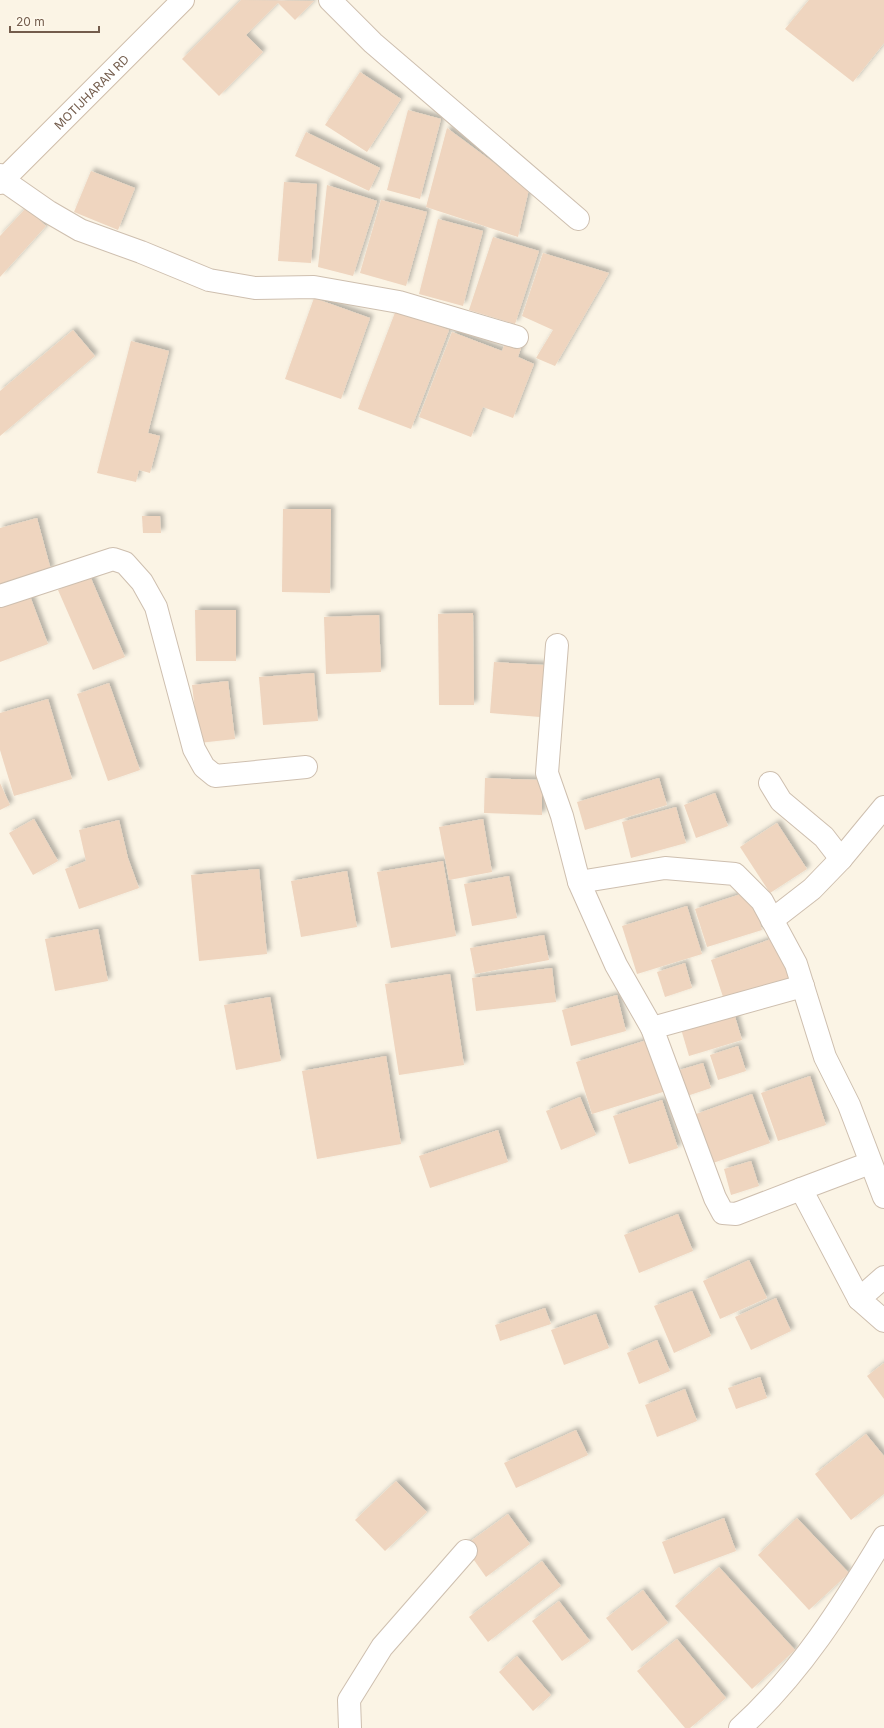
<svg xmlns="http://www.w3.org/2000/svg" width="884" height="1728" font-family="Inter,sans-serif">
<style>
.building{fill:#efd5bf;filter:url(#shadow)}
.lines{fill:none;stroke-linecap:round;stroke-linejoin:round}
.minor-casing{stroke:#cebfaf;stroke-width:24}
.tertiary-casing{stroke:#cebfaf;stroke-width:24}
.secondary-casing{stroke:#cfbdaa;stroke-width:24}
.minor{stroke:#fff;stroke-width:22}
.tertiary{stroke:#fff;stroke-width:22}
.secondary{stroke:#fff;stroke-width:22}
.labels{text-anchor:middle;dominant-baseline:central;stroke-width:3;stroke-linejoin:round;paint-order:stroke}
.street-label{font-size:12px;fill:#735c4c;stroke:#fef8eb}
</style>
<defs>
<filter id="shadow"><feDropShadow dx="3.5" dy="-3.5" stdDeviation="2" flood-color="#0004"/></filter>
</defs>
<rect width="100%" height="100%" fill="#fbf4e5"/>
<g class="building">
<path d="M 241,0 L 314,1 L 295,20 L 278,3 L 246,35 L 263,52 L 219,96 L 182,59 Z"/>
<path d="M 809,0 L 884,0 L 884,43 L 853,82 L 785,29 Z"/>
<path d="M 360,72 L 401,99 L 367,152 L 325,125 Z"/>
<path d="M 408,110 L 441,119 L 420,199 L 387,190 Z"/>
<path d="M 447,128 L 529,189 L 518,237 L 426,207 Z"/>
<path d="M 306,132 L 380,168 L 369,191 L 295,156 Z"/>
<path d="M 91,171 L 135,188 L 118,230 L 74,212 Z"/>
<path d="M 284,182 L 317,184 L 311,263 L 278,261 Z"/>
<path d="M 327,185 L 377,201 L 353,276 L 318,267 Z"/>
<path d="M 381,200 L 427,212 L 406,286 L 360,273 Z"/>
<path d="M 26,208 L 46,226 L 0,277 L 0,236 Z"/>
<path d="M 438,219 L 483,231 L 463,306 L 419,294 Z"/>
<path d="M 493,237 L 539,251 L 515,324 L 469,310 Z"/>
<path d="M 543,253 L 609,273 L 555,366 L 536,358 L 553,330 L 522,316 Z"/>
<path d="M 314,298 L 370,318 L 341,399 L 285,379 Z"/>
<path d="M 396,310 L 449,330 L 411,429 L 358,409 Z"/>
<path d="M 73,330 L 95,356 L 0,436 L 0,391 Z"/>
<path d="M 452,332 L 502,351 L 507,339 L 522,345 L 518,357 L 534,364 L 513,418 L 483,407 L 471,437 L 419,417 Z"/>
<path d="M 131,341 L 169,351 L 148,433 L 160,436 L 150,473 L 139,470 L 136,482 L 97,473 Z"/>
<path d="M 283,509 L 331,509 L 330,593 L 282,592 Z"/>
<path d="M 142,516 L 160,516 L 161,533 L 143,533 Z"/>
<path d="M 37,518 L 51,570 L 0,584 L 0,528 Z"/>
<path d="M 90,576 L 125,657 L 93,670 L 58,590 Z"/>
<path d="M 30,596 L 48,644 L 0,662 L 0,608 Z"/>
<path d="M 195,610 L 236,610 L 236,661 L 196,661 Z"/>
<path d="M 473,613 L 474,705 L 439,705 L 438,614 Z"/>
<path d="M 379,615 L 381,672 L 326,674 L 324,617 Z"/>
<path d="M 494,662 L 544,665 L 540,717 L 490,713 Z"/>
<path d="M 314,673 L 318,721 L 263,725 L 259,677 Z"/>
<path d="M 228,681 L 235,739 L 199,743 L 192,685 Z"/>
<path d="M 109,683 L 140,770 L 108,781 L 77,694 Z"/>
<path d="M 48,699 L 72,779 L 14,796 L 0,750 L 0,713 Z"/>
<path d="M 485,778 L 542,780 L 542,815 L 484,813 Z"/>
<path d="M 659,778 L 667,805 L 585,830 L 577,802 Z"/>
<path d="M 0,783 L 10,805 L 0,810 Z"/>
<path d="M 715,793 L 728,826 L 696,838 L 684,805 Z"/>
<path d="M 676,807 L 686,843 L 631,858 L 622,822 Z"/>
<path d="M 34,819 L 58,861 L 33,875 L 9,833 Z"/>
<path d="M 483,819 L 492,872 L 449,880 L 439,827 Z"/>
<path d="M 119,820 L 128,858 L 139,888 L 79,909 L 65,869 L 86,861 L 79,830 Z"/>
<path d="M 777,823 L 807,869 L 770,893 L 740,847 Z"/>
<path d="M 443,861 L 456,936 L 391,948 L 377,872 Z"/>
<path d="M 259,869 L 267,954 L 199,961 L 191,875 Z"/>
<path d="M 347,871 L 357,927 L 301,937 L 291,881 Z"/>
<path d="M 509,876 L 517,918 L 472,926 L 464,884 Z"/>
<path d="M 750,891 L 762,930 L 707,947 L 695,909 Z"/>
<path d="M 687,906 L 702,954 L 637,974 L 622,926 Z"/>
<path d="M 98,929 L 108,981 L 55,991 L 45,939 Z"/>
<path d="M 544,935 L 549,960 L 475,974 L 470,948 Z"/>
<path d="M 777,937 L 792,980 L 725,1003 L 711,960 Z"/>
<path d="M 685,963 L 692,988 L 665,997 L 657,972 Z"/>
<path d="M 552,968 L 556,1002 L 476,1011 L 472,978 Z"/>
<path d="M 450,974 L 464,1065 L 399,1075 L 385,984 Z"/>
<path d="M 617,995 L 626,1031 L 571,1046 L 562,1010 Z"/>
<path d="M 270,997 L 281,1061 L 236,1070 L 224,1005 Z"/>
<path d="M 734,1013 L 742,1040 L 689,1056 L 681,1029 Z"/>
<path d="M 650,1039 L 666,1091 L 592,1114 L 576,1062 Z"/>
<path d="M 738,1046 L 746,1071 L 718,1080 L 710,1055 Z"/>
<path d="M 386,1056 L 401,1144 L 317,1159 L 302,1071 Z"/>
<path d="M 703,1063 L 711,1088 L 684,1097 L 676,1071 Z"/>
<path d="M 810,1076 L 826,1125 L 778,1141 L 761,1093 Z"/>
<path d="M 752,1094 L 770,1143 L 713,1163 L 696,1114 Z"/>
<path d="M 580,1097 L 596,1135 L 561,1150 L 546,1111 Z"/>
<path d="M 662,1100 L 678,1148 L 629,1164 L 613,1116 Z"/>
<path d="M 498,1130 L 508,1162 L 430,1188 L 419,1156 Z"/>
<path d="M 751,1161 L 759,1186 L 731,1195 L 724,1169 Z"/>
<path d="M 678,1214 L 693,1251 L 639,1273 L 624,1235 Z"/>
<path d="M 749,1260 L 767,1298 L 720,1319 L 703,1281 Z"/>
<path d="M 692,1291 L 711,1336 L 674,1353 L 654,1306 Z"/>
<path d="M 776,1298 L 791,1331 L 751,1350 L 735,1317 Z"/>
<path d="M 545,1308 L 551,1324 L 500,1341 L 495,1325 Z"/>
<path d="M 596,1314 L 609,1348 L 564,1365 L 551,1330 Z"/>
<path d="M 657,1340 L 670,1371 L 639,1384 L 627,1353 Z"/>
<path d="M 884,1363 L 884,1399 L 867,1376 Z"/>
<path d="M 760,1377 L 767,1398 L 736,1409 L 728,1388 Z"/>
<path d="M 685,1389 L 697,1421 L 657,1437 L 645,1405 Z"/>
<path d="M 576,1430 L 588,1455 L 516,1488 L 504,1463 Z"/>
<path d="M 866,1434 L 884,1456 L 884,1494 L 851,1520 L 815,1474 Z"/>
<path d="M 396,1481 L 427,1512 L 385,1551 L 355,1520 Z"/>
<path d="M 508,1514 L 530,1544 L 486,1577 L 464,1546 Z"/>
<path d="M 724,1518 L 736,1551 L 674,1574 L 662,1542 Z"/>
<path d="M 797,1518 L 849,1573 L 809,1610 L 758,1555 Z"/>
<path d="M 542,1561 L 561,1586 L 488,1642 L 469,1617 Z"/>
<path d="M 719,1567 L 795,1650 L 752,1689 L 675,1606 Z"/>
<path d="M 643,1590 L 668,1623 L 632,1651 L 606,1618 Z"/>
<path d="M 559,1601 L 590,1641 L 562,1661 L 532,1621 Z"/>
<path d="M 677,1639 L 726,1698 L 690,1728 L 685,1728 L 637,1671 Z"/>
<path d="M 517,1656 L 551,1695 L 533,1711 L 499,1672 Z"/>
</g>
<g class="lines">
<defs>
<g id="minor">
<path d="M 330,0 L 373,43 L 578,219"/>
<path d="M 0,175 L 3,180 L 49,212 L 80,230 L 141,252 L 209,280 L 255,288 L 314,287 L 399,302 L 517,337"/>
<path d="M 0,596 L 113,559 L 125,563 L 142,582 L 156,607 L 194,749 L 204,767 L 215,776 L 306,767"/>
<path d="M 557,645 L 547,773 L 562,816 L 579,882 L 665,868 L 735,874 L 762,901 L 796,964 L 825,1057 L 849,1105 L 884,1197"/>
<path d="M 770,783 L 781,801 L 824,837 L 841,859"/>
<path d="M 579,882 L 616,965 L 652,1028"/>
<path d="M 772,920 L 812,889 L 841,859 L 884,807"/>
<path d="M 801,1189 L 736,1214 L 723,1213 L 715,1198 L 652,1028 L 803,986"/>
<path d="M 884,1277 L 859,1299 L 884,1321"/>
<path d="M 859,1299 L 801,1189 L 870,1163"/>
<path d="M 350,1728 L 349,1700 L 382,1647 L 466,1551"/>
</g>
<path id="tertiary" d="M 740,1728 C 800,1674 843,1605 884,1537"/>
<g id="secondary">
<path id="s1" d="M 0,183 L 183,0"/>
</g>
</defs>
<use href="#minor" class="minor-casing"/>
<use href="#tertiary" class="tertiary-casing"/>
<use href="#secondary" class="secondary-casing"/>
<use href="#minor" class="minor"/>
<use href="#tertiary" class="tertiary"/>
<use href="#secondary" class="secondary"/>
</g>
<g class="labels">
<g class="street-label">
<text stroke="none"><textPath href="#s1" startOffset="129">MOTIJHARAN RD</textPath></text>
</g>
</g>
<path d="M10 26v6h89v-6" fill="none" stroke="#735c4c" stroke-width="2"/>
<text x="16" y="26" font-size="12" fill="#735c4c" stroke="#fef8eb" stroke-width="3" paint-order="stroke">20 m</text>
</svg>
